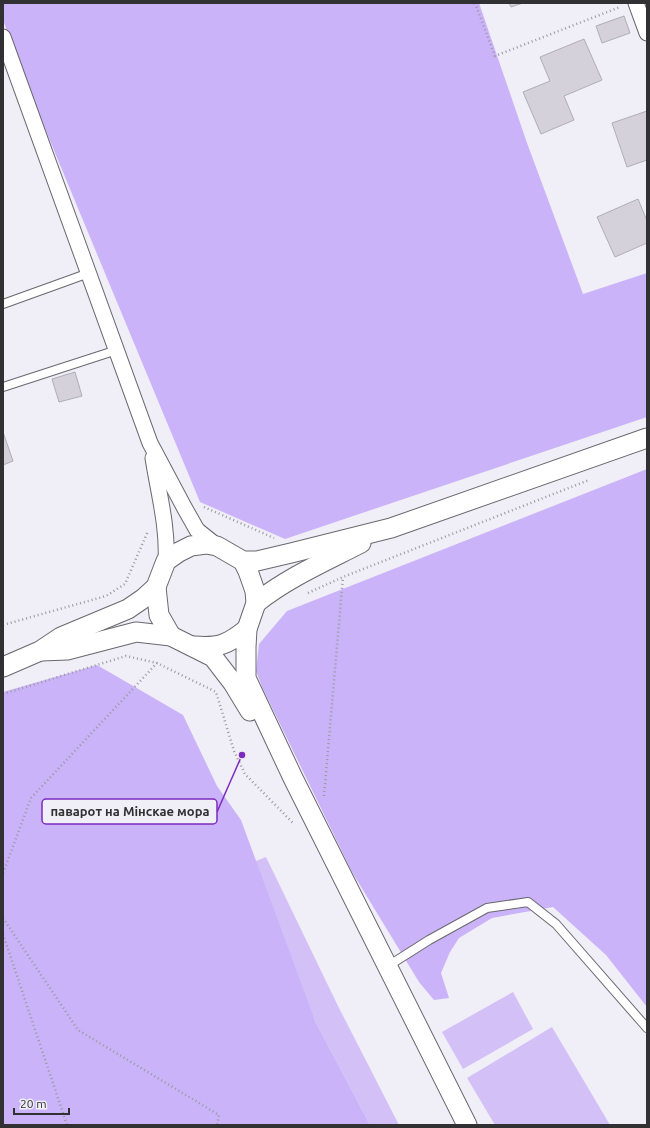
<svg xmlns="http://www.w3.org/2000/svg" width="650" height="1128" font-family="Ubuntu,sans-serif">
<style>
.green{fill:#d2c0f7}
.forest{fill:#cab3f9}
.building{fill:#d4d1da;stroke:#afadb5}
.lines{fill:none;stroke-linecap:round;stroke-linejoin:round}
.service-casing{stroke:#6a686f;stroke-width:10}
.minor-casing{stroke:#6a686f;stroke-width:17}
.tertiary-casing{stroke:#6a686f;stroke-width:21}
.path{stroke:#99989d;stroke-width:2.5;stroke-dasharray:1 3;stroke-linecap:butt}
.service{stroke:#fff;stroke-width:8}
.minor{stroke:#fff;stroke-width:15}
.tertiary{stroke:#fff;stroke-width:19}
.leader{fill:none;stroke:#7b2cbf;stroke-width:1.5}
.callout-dot{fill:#7b2cbf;stroke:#f0eef6;stroke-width:1.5}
.callout{fill:#f0eef6;stroke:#7b2cbf;stroke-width:1.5}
.callout-label{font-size:13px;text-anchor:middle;font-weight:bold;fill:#313033}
</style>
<rect width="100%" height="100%" fill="#f0eef6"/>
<g class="green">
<path d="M 266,857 L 338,1006 L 399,1125 L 370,1125 L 315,1021 L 243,866 Z"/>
<path d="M 513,992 L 533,1029 L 463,1069 L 442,1032 Z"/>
<path d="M 552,1027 L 610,1125 L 495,1125 L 467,1078 Z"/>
</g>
<g class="forest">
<path d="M 3,3 L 479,3 L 527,143 L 583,294 L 647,273 L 647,417 L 285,539 L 200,502 L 31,95 L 3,20 Z"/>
<path d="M 647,469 L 647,1007 L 606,955 L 553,907 L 492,918 L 459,938 L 450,952 L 441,973 L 449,998 L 434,1000 L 419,982 L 352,872 L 262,687 L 256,671 L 259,644 L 287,611 Z"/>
<path d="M 97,665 L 183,715 L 217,786 L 241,820 L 315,1021 L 370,1125 L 3,1125 L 3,692 Z"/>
</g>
<g class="building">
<path d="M 509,3 L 523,3 L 511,7 Z"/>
<path d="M 624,16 L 630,33 L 602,43 L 596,26 Z"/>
<path d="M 584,39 L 602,80 L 564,96 L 574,120 L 541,134 L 523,92 L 550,81 L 540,57 Z"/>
<path d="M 647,111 L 647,160 L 627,167 L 612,123 Z"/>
<path d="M 638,199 L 647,221 L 647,243 L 615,257 L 597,217 Z"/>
<path d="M 75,372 L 82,396 L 59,402 L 52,379 Z"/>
<path d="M 3,432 L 13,461 L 3,465 Z"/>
</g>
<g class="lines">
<defs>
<g id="service">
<path d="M 3,304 L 89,273"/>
<path d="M 3,387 L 117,350"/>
<path d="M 388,966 L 429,940 L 487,908 L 528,902 L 556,924 L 647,1028"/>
</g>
<g id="minor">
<path d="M 636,3 L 647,33"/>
<path d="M 3,37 L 150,443 L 184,507 L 197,530 L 217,546"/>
<path d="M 153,458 C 158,491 168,526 166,561"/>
</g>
<g id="tertiary">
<path d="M 243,561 L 248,571 L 255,591 L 256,603 L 247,629 L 246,647 L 246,678 L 293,778 L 467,1125"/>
<path d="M 156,587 L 159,615 L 171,636"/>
<path d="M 256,603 C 287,578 326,561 361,543"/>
<path d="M 194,646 C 219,648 227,645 247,629"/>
<path d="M 41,651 L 67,650 L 136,632 L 171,636 L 213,657 L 233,683 L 250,711"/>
<path d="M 3,667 L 40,651 L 61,637 L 128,609 L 144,598 L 156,587 L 166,561 L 179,552 L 191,546 L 206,544 L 217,546 L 243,561 L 257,561 L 291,553 L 391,528 L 647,438"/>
</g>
</defs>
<use href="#service" class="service-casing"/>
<use href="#minor" class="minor-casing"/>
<use href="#tertiary" class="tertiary-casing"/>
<g class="path">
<path d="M 475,3 L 495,56 L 620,7"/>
<path d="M 204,507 L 274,538"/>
<path d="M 308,593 L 343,577 L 589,480"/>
<path d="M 3,625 L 106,596 L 125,584 L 148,531"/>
<path d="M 3,694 L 126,656 L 157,663 L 216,692 L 234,751 L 245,774 L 294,824"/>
<path d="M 324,796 L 343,577"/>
<path d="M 3,873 L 31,798 L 157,663"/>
<path d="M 3,918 L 78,1030 L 219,1115 L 217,1125"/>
<path d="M 3,934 L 67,1125"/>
</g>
<use href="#service" class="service"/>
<use href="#minor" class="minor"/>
<use href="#tertiary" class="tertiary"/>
</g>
<path class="leader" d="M242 755L217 812"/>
<circle class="callout-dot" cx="242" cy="755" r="4"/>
<rect class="callout" x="42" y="799" width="175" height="25" rx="4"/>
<g class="callout-label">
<text x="130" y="816">паварот на Мінскае мора</text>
</g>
<rect width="650" height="1128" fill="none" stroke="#313033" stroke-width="8"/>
<path d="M14 1108v6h55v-6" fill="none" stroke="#313033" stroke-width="2"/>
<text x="20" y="1108" font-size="12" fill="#313033" stroke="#f0eef6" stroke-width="3" paint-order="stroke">20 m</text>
</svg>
